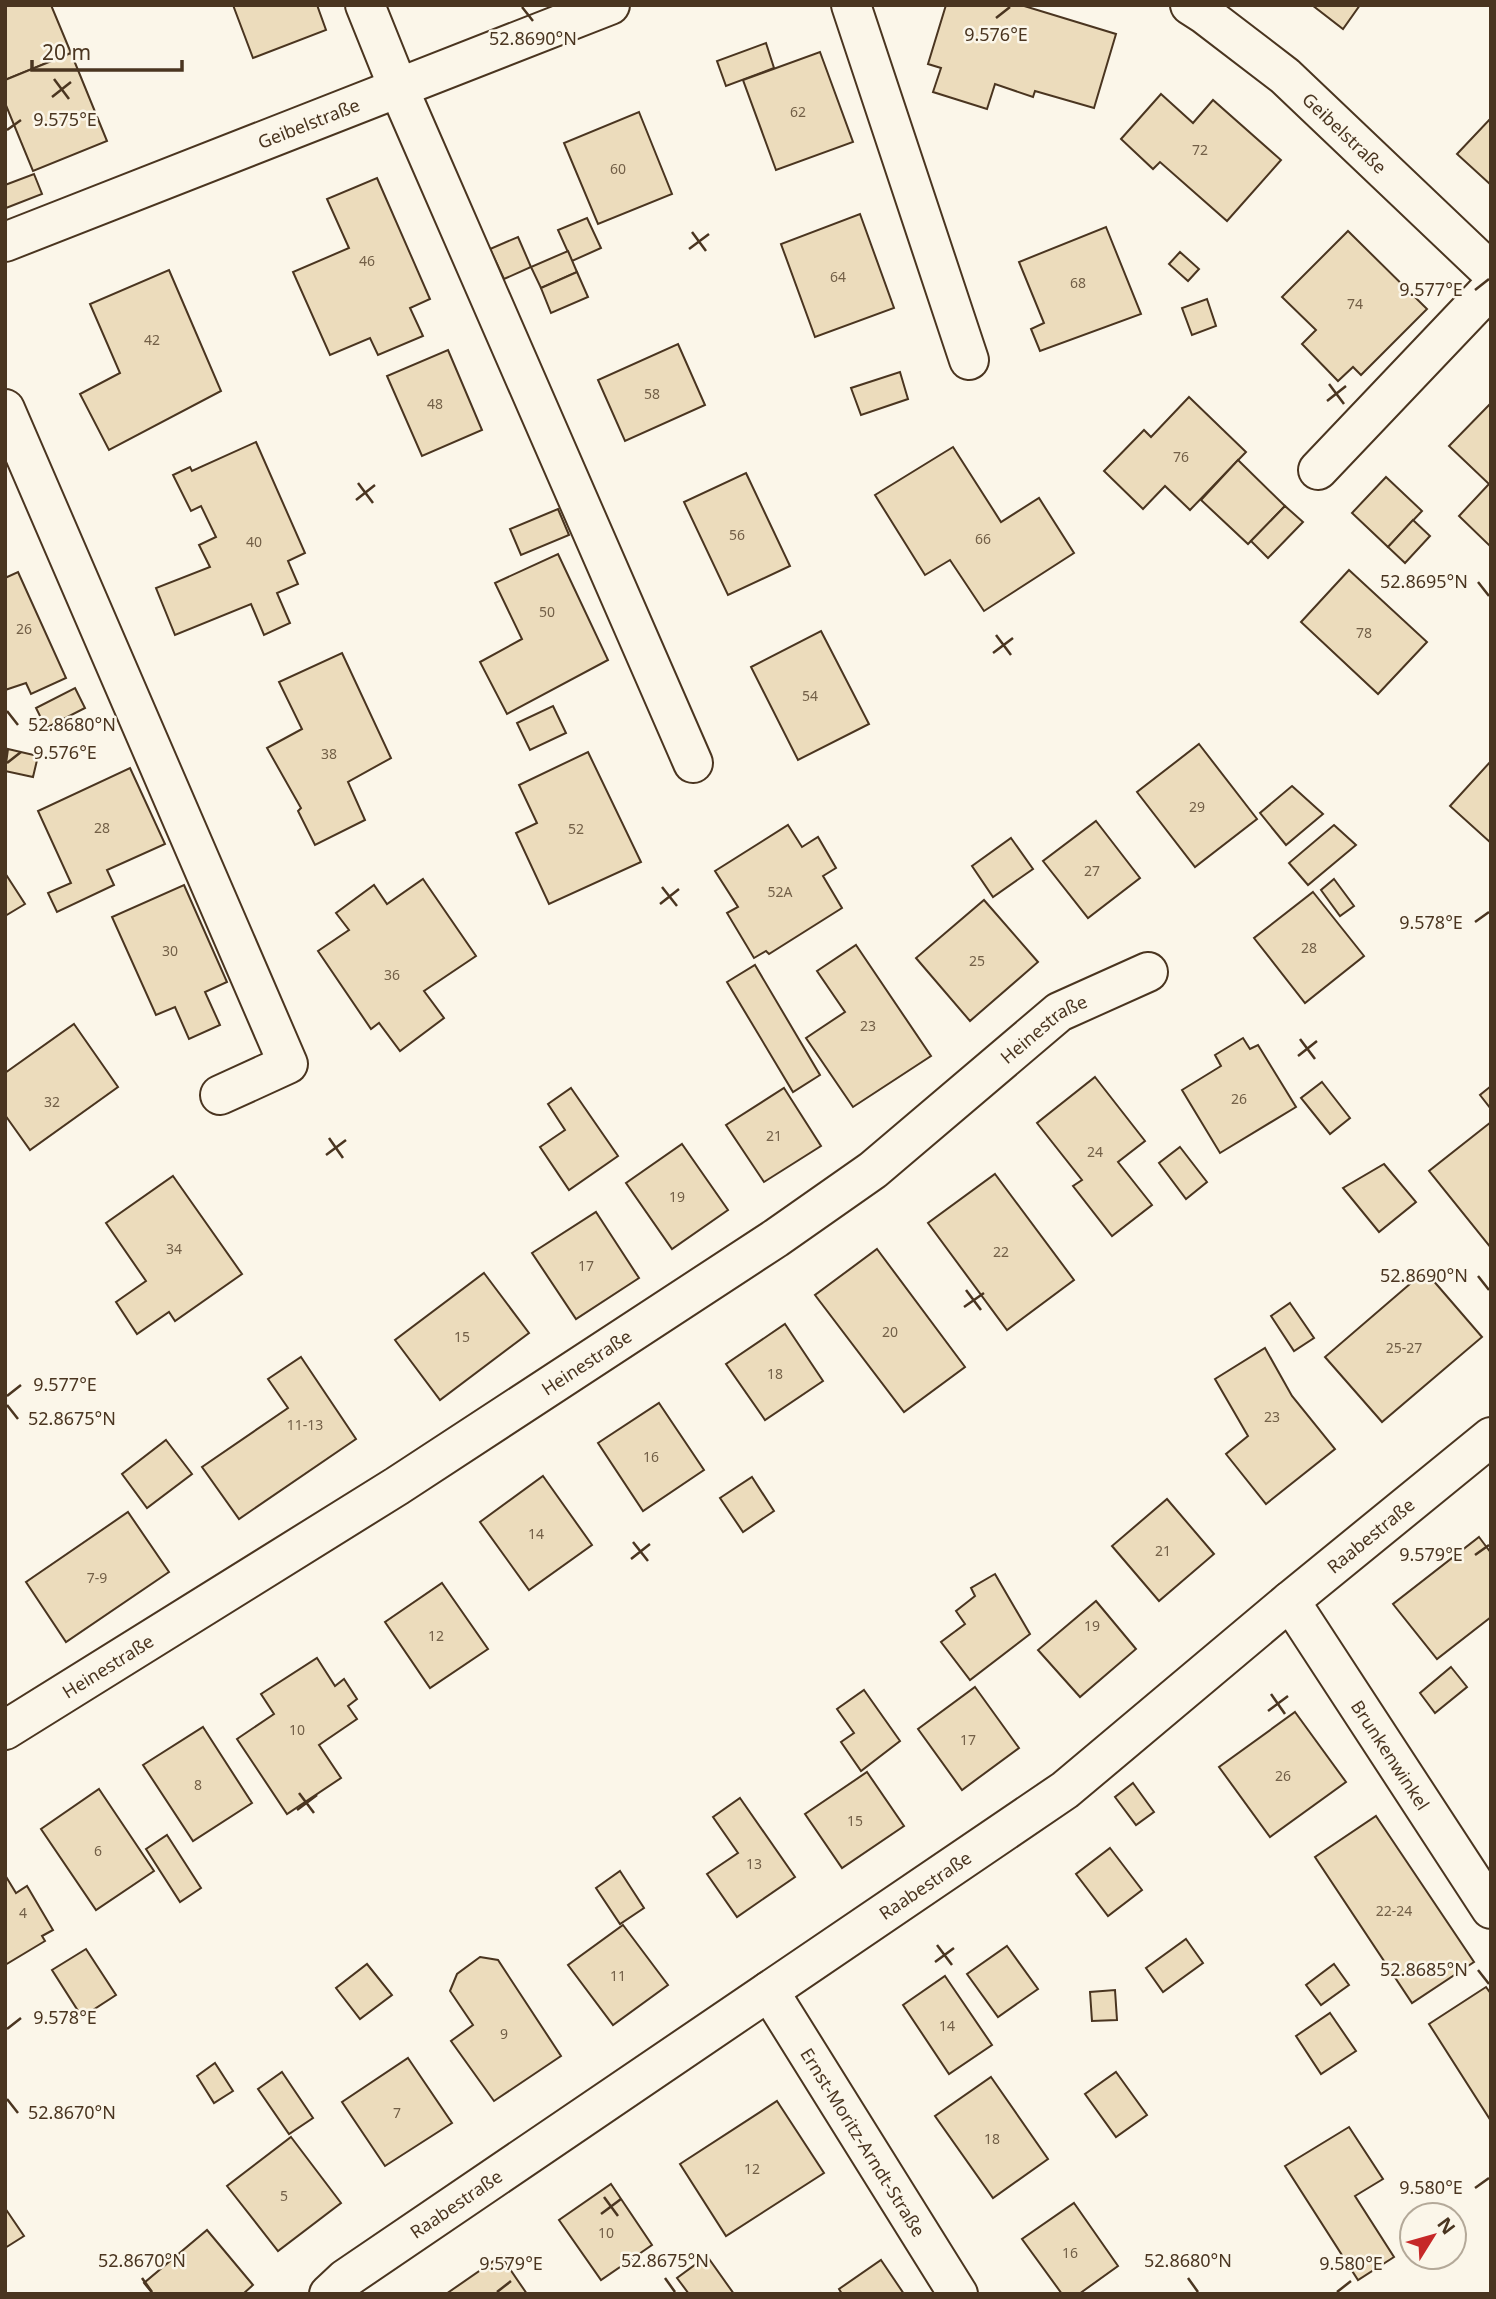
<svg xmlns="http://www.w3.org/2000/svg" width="1496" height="2299" font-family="'Noto Sans',sans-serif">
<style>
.building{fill:#ecdcbc;stroke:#4a3520;stroke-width:2}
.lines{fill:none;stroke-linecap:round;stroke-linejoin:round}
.minor-casing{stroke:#4a3520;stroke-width:42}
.minor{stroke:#fbf6e9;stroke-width:38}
.ticks{fill:none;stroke:#4a3520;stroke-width:2.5}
.labels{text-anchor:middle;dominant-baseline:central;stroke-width:5;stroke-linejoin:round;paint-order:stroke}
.number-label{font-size:14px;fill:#725f47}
.street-label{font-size:18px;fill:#4a3520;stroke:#fbf6e9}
.ticks-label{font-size:18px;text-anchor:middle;fill:#4a3520;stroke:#fbf6e9;stroke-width:5;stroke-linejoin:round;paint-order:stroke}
</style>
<rect width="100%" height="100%" fill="#fbf6e9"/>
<g class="building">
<path d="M 5,5 L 51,5 L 71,53 L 5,80 Z"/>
<path d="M 233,5 L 317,5 L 326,30 L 253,58 Z"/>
<path d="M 946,5 L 1021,5 L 1116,34 L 1094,108 L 1035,91 L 1033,97 L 995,84 L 987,109 L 933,92 L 941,68 L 928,64 Z"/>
<path d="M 1312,5 L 1360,5 L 1343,29 Z"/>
<path d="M 766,43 L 774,68 L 726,86 L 717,61 Z"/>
<path d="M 820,52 L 853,142 L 776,170 L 743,80 Z"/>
<path d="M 71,53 L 107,141 L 33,171 L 5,103 L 5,80 Z"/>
<path d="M 1161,94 L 1193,123 L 1213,100 L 1281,160 L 1227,221 L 1160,162 L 1153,169 L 1121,139 Z"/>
<path d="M 639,112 L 672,194 L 598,224 L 564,143 Z"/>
<path d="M 1491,118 L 1491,185 L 1457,154 Z"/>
<path d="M 34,174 L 42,194 L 6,208 L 5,185 Z"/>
<path d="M 377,178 L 430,299 L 410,308 L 423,336 L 378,355 L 370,338 L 330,355 L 293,272 L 349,248 L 327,199 Z"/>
<path d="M 860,214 L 894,308 L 815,337 L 781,244 Z"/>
<path d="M 587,218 L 601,248 L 572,261 L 558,230 Z"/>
<path d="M 1106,227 L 1141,314 L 1040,351 L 1031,329 L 1044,323 L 1019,262 Z"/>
<path d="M 1348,231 L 1427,309 L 1361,375 L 1353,367 L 1338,381 L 1302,344 L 1316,330 L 1282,297 Z"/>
<path d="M 518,237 L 531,267 L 504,279 L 490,249 Z"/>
<path d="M 568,251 L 577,272 L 541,288 L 531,267 Z"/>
<path d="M 1180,252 L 1199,269 L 1188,281 L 1169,264 Z"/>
<path d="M 169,270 L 221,391 L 109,450 L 80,394 L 120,373 L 90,304 Z"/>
<path d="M 577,272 L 588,297 L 551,313 L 541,288 Z"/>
<path d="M 1207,299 L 1216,326 L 1192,335 L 1182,308 Z"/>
<path d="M 678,344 L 705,405 L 625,441 L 598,380 Z"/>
<path d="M 448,350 L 482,430 L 422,456 L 387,376 Z"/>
<path d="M 900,372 L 908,399 L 861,415 L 851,388 Z"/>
<path d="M 1189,397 L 1246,452 L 1190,510 L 1165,486 L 1143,509 L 1104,471 L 1144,430 L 1151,437 Z"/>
<path d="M 1491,403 L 1491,547 L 1459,516 L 1489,484 L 1449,446 Z"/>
<path d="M 256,442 L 305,553 L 288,561 L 298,584 L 277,593 L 290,623 L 264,635 L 251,604 L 175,635 L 156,588 L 210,567 L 199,545 L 216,537 L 201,506 L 191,511 L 173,475 L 190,467 L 192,471 Z"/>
<path d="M 953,447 L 1001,522 L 1039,498 L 1074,553 L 984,611 L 950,560 L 925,575 L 875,495 Z"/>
<path d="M 1238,460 L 1285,506 L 1248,544 L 1201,500 Z"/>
<path d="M 746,473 L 790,566 L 728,595 L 684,502 Z"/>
<path d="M 1386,477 L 1422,511 L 1388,547 L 1352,513 Z"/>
<path d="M 1285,506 L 1303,522 L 1268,558 L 1251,541 Z"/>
<path d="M 558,509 L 569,535 L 521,555 L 510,529 Z"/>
<path d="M 1413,520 L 1430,536 L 1405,563 L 1388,547 Z"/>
<path d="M 558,554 L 608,660 L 507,714 L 480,662 L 522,639 L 495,583 Z"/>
<path d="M 1349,570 L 1427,642 L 1378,694 L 1301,622 Z"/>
<path d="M 18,572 L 66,678 L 31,694 L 26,683 L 5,690 L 5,578 Z"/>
<path d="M 821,631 L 869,724 L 798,760 L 751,667 Z"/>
<path d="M 342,653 L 391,758 L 348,782 L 365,820 L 315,845 L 298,811 L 301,808 L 267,748 L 302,729 L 279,682 Z"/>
<path d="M 75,688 L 85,708 L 46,728 L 36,708 Z"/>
<path d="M 553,706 L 566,733 L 530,750 L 517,723 Z"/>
<path d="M 1199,744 L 1257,819 L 1195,867 L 1137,792 Z"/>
<path d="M 8,749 L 38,756 L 33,777 L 5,771 Z"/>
<path d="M 588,752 L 641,862 L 549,904 L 516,833 L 537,823 L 519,785 Z"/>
<path d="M 1491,761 L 1491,843 L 1450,806 Z"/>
<path d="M 130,768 L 165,844 L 107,870 L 114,885 L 57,912 L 48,893 L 71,883 L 38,811 Z"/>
<path d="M 1292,786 L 1323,814 L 1286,845 L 1260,813 Z"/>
<path d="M 1096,821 L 1140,878 L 1088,918 L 1043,861 Z"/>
<path d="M 788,825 L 802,847 L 818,837 L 836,868 L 823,876 L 842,908 L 769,954 L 766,951 L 754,958 L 727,913 L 738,907 L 715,871 Z"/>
<path d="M 1334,825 L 1356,845 L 1308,885 L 1289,863 Z"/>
<path d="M 1011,838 L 1033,869 L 993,897 L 972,866 Z"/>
<path d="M 5,873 L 25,904 L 5,916 Z"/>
<path d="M 423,879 L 476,956 L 424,991 L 444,1018 L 400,1051 L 379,1023 L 371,1029 L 318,951 L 349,930 L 336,913 L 374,885 L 387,904 Z"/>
<path d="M 1334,879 L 1354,906 L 1340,916 L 1321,890 Z"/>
<path d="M 184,885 L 227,982 L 205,992 L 220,1025 L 189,1039 L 175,1007 L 156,1015 L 112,917 Z"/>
<path d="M 1313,892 L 1364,956 L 1305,1003 L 1254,938 Z"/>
<path d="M 984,900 L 1038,962 L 970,1021 L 916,958 Z"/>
<path d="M 856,945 L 931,1056 L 853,1107 L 806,1038 L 845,1012 L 817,971 Z"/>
<path d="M 755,965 L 820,1075 L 793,1092 L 727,982 Z"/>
<path d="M 74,1024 L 118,1087 L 30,1150 L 5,1115 L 5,1073 Z"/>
<path d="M 1243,1038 L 1250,1049 L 1258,1045 L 1296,1107 L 1220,1153 L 1182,1090 L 1221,1066 L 1215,1055 Z"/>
<path d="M 1095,1077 L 1145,1141 L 1118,1162 L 1152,1205 L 1112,1236 L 1073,1186 L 1082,1180 L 1037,1123 Z"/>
<path d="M 1322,1082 L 1350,1118 L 1330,1134 L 1301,1098 Z"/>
<path d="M 1491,1086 L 1491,1109 L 1480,1095 Z"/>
<path d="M 571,1088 L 618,1156 L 569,1190 L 540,1147 L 565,1130 L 548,1104 Z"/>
<path d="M 784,1088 L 821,1146 L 764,1182 L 726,1125 Z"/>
<path d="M 1491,1122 L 1491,1248 L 1429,1171 Z"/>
<path d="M 682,1144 L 728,1210 L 672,1249 L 626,1183 Z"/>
<path d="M 1180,1147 L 1207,1182 L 1186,1199 L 1159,1163 Z"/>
<path d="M 1384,1164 L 1416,1202 L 1379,1232 L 1343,1188 Z"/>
<path d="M 995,1174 L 1074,1280 L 1007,1330 L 928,1223 Z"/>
<path d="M 173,1176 L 242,1274 L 175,1321 L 169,1312 L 137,1334 L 116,1302 L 146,1281 L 106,1223 Z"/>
<path d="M 596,1212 L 639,1278 L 576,1319 L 532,1253 Z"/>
<path d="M 877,1249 L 965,1367 L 904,1412 L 815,1295 Z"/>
<path d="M 1425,1271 L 1482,1337 L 1382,1422 L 1325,1357 Z"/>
<path d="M 484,1273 L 529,1333 L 440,1400 L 395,1340 Z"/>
<path d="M 1290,1303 L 1314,1338 L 1294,1351 L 1271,1316 Z"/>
<path d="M 785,1324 L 823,1381 L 765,1420 L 726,1364 Z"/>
<path d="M 1265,1348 L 1292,1396 L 1335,1449 L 1266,1504 L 1226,1454 L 1248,1436 L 1215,1379 Z"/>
<path d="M 301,1357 L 356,1439 L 239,1519 L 202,1467 L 288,1408 L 268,1379 Z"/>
<path d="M 659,1403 L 704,1470 L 643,1511 L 598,1443 Z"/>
<path d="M 166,1440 L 192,1474 L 147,1508 L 122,1474 Z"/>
<path d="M 543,1476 L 592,1545 L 529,1590 L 480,1522 Z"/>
<path d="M 752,1477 L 774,1511 L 743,1532 L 720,1498 Z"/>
<path d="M 1167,1499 L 1214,1554 L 1159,1601 L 1112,1546 Z"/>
<path d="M 128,1512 L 169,1572 L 66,1642 L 26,1582 Z"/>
<path d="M 1479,1537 L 1491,1553 L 1491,1617 L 1437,1659 L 1393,1604 Z"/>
<path d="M 995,1574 L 1030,1634 L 970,1680 L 941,1642 L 965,1624 L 956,1611 L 975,1596 L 971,1588 Z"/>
<path d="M 442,1583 L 488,1649 L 430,1688 L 385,1622 Z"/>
<path d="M 1096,1601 L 1136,1649 L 1080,1697 L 1038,1650 Z"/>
<path d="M 317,1658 L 335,1686 L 344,1679 L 357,1699 L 348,1706 L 357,1719 L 319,1745 L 341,1778 L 287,1814 L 237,1739 L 274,1714 L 261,1694 Z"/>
<path d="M 1451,1667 L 1467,1687 L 1435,1713 L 1420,1693 Z"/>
<path d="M 975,1687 L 1019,1748 L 962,1790 L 918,1729 Z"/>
<path d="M 864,1690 L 900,1741 L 861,1771 L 841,1742 L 854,1733 L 837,1709 Z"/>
<path d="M 1295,1712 L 1346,1782 L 1270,1837 L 1219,1767 Z"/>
<path d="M 203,1727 L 252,1803 L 193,1841 L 143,1765 Z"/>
<path d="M 867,1772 L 904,1826 L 842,1868 L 805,1814 Z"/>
<path d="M 1133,1783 L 1154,1812 L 1136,1825 L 1115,1797 Z"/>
<path d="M 99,1789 L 154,1871 L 96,1910 L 41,1829 Z"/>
<path d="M 740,1798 L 795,1877 L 737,1917 L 707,1874 L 738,1853 L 713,1817 Z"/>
<path d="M 1376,1816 L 1474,1962 L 1412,2003 L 1315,1857 Z"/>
<path d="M 167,1835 L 201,1888 L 180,1902 L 146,1849 Z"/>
<path d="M 1110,1848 L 1142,1890 L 1108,1916 L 1076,1874 Z"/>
<path d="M 620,1871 L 644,1908 L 620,1924 L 596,1888 Z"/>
<path d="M 5,1875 L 16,1893 L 27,1886 L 53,1930 L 42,1936 L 45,1941 L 5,1965 Z"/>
<path d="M 623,1925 L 668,1985 L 613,2025 L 568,1965 Z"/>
<path d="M 1186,1939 L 1203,1963 L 1163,1992 L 1146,1968 Z"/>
<path d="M 1007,1946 L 1038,1989 L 998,2017 L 967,1974 Z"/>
<path d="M 86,1949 L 116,1995 L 82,2017 L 52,1970 Z"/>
<path d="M 480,1957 L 498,1960 L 561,2056 L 494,2101 L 451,2041 L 473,2025 L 450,1991 L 457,1974 Z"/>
<path d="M 367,1964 L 392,1995 L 360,2019 L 336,1988 Z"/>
<path d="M 1334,1964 L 1349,1985 L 1321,2005 L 1306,1985 Z"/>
<path d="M 945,1976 L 992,2045 L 949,2074 L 903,2005 Z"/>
<path d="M 1486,1987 L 1491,1994 L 1491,2121 L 1429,2024 Z"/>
<path d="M 1115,1990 L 1117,2020 L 1092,2021 L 1090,1992 Z"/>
<path d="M 1330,2013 L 1356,2051 L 1321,2074 L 1296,2036 Z"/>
<path d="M 408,2058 L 452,2123 L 385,2166 L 342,2102 Z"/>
<path d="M 215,2063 L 233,2091 L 214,2103 L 197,2076 Z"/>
<path d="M 282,2072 L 313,2118 L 289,2134 L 258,2089 Z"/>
<path d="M 1116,2072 L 1147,2115 L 1116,2137 L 1085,2094 Z"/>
<path d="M 991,2077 L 1048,2159 L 993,2198 L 935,2116 Z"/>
<path d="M 777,2101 L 824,2173 L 726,2236 L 680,2164 Z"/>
<path d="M 1349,2127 L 1383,2179 L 1355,2196 L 1394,2257 L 1358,2280 L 1285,2166 Z"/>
<path d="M 291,2137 L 341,2203 L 278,2251 L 227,2186 Z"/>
<path d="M 611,2184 L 652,2245 L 601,2280 L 559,2220 Z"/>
<path d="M 1074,2203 L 1118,2266 L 1079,2294 L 1062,2294 L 1022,2239 Z"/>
<path d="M 5,2208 L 24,2236 L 5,2248 Z"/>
<path d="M 207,2230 L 253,2285 L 243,2294 L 153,2294 L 144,2283 Z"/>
<path d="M 501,2256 L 527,2294 L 446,2294 Z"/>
<path d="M 707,2256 L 734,2294 L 689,2294 L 677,2278 Z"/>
<path d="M 881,2260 L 904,2294 L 842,2294 L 839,2289 Z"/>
</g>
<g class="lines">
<defs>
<g id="minor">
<path d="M 365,5 L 398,87 L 693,763"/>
<path d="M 851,5 L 969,360"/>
<path id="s1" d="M 1190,5 L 1204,14 L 1285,76 L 1491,272"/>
<path id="s2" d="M 5,242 L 610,5"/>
<path d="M 5,409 L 288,1064 L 220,1095"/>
<path d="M 1318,470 L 1491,288"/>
<path id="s3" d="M 1290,1601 L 1491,1909"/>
<path id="s4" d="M 5,1730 L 397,1486 L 776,1238 L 873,1170 L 1059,1012 L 1148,972"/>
<path id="s5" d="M 769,1991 L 958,2294"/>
<path id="s6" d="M 329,2294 L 345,2279 L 1065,1790 L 1290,1601 L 1491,1437"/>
</g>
</defs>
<use href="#minor" class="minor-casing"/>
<use href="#minor" class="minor"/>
</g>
<path class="ticks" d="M 522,7 L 533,21M 996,18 L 1010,7M 54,79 L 69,99M 52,97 L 71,82M 7,130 L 21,120M 692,232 L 706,251M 689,249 L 709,234M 1475,290 L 1489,279M 1329,384 L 1344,404M 1327,401 L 1346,386M 358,483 L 373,503M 356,500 L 375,485M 1478,582 L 1489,596M 996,635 L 1011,655M 993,653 L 1013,638M 7,711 L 18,725M 7,763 L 21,752M 662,887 L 677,906M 660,904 L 679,889M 1475,922 L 1489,912M 1300,1039 L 1315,1059M 1298,1056 L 1317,1041M 329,1138 L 343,1158M 326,1155 L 346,1140M 1478,1276 L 1489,1290M 966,1290 L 981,1310M 964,1307 L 984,1293M 7,1396 L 21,1385M 7,1405 L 18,1419M 633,1542 L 648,1561M 1475,1555 L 1489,1545M 631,1559 L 650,1544M 1271,1694 L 1285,1714M 1268,1711 L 1288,1696M 299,1793 L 314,1813M 297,1810 L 317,1795M 937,1945 L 952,1965M 935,1962 L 954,1948M 1478,1970 L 1489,1984M 7,2029 L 21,2018M 7,2099 L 18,2113M 1475,2188 L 1489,2178M 604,2197 L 618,2216M 601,2214 L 621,2199M 142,2278 L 152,2292M 665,2278 L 675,2292M 1188,2278 L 1198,2292M 497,2292 L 511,2281M 1337,2292 L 1351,2281"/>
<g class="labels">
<g class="number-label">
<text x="798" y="111">62</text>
<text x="1200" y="149">72</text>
<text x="618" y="168">60</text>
<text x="367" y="260">46</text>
<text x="838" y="276">64</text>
<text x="1078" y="282">68</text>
<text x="1355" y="303">74</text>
<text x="152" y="339">42</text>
<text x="652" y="393">58</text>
<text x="435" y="403">48</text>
<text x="1181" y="456">76</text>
<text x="737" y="534">56</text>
<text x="983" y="538">66</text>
<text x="254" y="541">40</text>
<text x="547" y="611">50</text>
<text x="24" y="628">26</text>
<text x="1364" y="632">78</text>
<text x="810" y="695">54</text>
<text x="329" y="753">38</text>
<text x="1197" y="806">29</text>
<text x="102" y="827">28</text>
<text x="576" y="828">52</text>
<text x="1092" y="870">27</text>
<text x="780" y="891">52A</text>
<text x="1309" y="947">28</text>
<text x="170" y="950">30</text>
<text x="977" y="960">25</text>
<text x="392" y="974">36</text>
<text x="868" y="1025">23</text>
<text x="1239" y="1098">26</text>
<text x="52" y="1101">32</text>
<text x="774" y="1135">21</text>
<text x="1095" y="1151">24</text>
<text x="677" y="1196">19</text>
<text x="174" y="1248">34</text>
<text x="1001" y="1251">22</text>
<text x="586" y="1265">17</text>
<text x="890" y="1331">20</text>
<text x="462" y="1336">15</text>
<text x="1404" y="1347">25-27</text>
<text x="775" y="1373">18</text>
<text x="1272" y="1416">23</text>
<text x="305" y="1424">11-13</text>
<text x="651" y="1456">16</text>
<text x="536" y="1533">14</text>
<text x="1163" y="1550">21</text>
<text x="97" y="1577">7-9</text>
<text x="1092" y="1625">19</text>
<text x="436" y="1635">12</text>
<text x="297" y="1729">10</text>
<text x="968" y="1739">17</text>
<text x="1283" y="1775">26</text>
<text x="198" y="1784">8</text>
<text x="855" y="1820">15</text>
<text x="98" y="1850">6</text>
<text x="754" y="1863">13</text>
<text x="1394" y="1910">22-24</text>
<text x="23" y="1912">4</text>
<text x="618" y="1975">11</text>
<text x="947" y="2025">14</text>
<text x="504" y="2033">9</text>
<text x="397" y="2112">7</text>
<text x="992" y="2138">18</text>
<text x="752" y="2168">12</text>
<text x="284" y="2195">5</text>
<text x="606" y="2232">10</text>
<text x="1070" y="2252">16</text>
</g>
<g class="street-label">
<text stroke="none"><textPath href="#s2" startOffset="326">Geibelstraße</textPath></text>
<text stroke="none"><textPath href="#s1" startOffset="201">Geibelstraße</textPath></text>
<text stroke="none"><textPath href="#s4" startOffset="1255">Heinestraße</textPath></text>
<text stroke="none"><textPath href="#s4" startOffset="688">Heinestraße</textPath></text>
<text stroke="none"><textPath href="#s6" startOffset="1290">Raabestraße</textPath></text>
<text stroke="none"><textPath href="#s4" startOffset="121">Heinestraße</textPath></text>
<text stroke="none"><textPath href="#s3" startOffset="184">Brunkenwinkel</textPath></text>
<text stroke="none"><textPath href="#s6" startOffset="723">Raabestraße</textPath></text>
<text stroke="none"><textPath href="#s5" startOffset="178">Ernst-Moritz-Arndt-Straße</textPath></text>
<text stroke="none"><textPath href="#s6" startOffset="156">Raabestraße</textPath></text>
</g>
</g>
<g class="ticks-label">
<text x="996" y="41">9.576°E</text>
<text x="533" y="45">52.8690°N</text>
<text x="65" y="126">9.575°E</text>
<text x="1431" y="296">9.577°E</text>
<text x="1424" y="588">52.8695°N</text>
<text x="72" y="731">52.8680°N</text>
<text x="65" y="759">9.576°E</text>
<text x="1431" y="929">9.578°E</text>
<text x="1424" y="1282">52.8690°N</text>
<text x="65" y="1391">9.577°E</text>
<text x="72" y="1425">52.8675°N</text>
<text x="1431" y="1561">9.579°E</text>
<text x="1424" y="1976">52.8685°N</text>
<text x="65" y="2024">9.578°E</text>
<text x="72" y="2119">52.8670°N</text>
<text x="1431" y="2194">9.580°E</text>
<text x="142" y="2267">52.8670°N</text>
<text x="665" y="2267">52.8675°N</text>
<text x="1188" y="2267">52.8680°N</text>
<text x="511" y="2270">9.579°E</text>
<text x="1351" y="2270">9.580°E</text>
</g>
<rect width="1496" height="2299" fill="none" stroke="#4a3520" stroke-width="14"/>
<g transform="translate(1433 2236) rotate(53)"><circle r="33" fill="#fbf6e9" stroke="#b4a999" stroke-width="2"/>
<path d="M0-5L12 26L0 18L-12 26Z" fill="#c62828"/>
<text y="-10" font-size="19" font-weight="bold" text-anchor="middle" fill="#4a3520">N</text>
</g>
<path d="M32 60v10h150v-10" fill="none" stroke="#4a3520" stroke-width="3.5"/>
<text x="42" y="60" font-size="21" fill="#4a3520" stroke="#fbf6e9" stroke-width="5" paint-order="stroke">20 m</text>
</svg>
